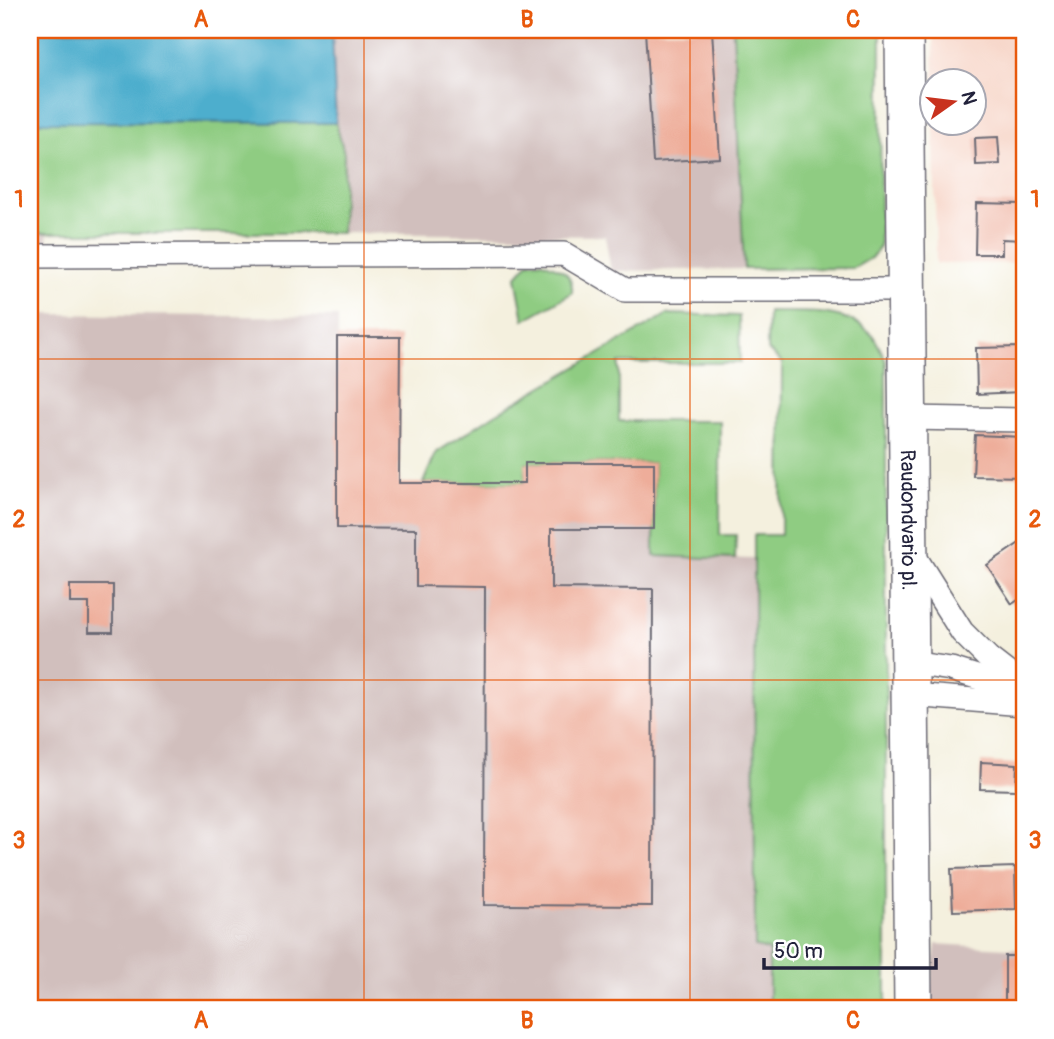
<svg xmlns="http://www.w3.org/2000/svg" width="1054" height="1039" font-family="Pangolin,sans-serif">
<style>
.built{fill:#f6d2c3}
.industrial{fill:#d1bfbd}
.green{fill:#8fcc82;stroke:#58775e;stroke-width:2}
.water{fill:#4eaecd;stroke:#386884;stroke-width:2}
.building{fill:#eead9a}
.lines{fill:none;stroke-linecap:round;stroke-linejoin:round}
.minor-casing{stroke:#6c6a74;stroke-width:26}
.primary-casing{stroke:#6c6a74;stroke-width:40}
.minor{stroke:#fff;stroke-width:23}
.primary{stroke:#fff;stroke-width:37}
.grid{fill:none;stroke:#e8590c;stroke-width:2;stroke-opacity:0.55}
.labels{text-anchor:middle;dominant-baseline:central;stroke-width:5;stroke-linejoin:round;paint-order:stroke}
.street-label{font-size:21px;fill:#22223b;stroke:#fff}
.neatline{fill:none;stroke:#e8590c;stroke-width:2.5}
.grid-label{font-size:23px;text-anchor:middle;font-weight:bold;fill:#e8590c}
</style>
<rect width="100%" height="100%" fill="#fff"/>
<filter id="ink" filterUnits="userSpaceOnUse"><feTurbulence type="fractalNoise" baseFrequency=".0143" numOctaves="2"/><feDisplacementMap in="SourceGraphic" scale="14" xChannelSelector="R" yChannelSelector="G"/><feConvolveMatrix kernelMatrix="1 2 1 2 8 2 1 2 1" color-interpolation-filters="sRGB"/></filter>
<filter id="wash" filterUnits="userSpaceOnUse"><feTurbulence type="fractalNoise" baseFrequency=".00686" numOctaves="4" result="noise"/><feDisplacementMap in="SourceGraphic" scale="28" xChannelSelector="R" yChannelSelector="G"/><feGaussianBlur stdDeviation="1.57" result="paint"/><feColorMatrix in="noise" values="0 0 0 0 0 0 0 0 0 0 0 0 0 0 0 0 0 1.4 0 .05"/><feComposite in="paint" operator="in"/></filter>
<g filter="url(#wash)">
<rect width="100%" height="100%" fill="#f4f0de"/>
<path class="built" d="M 933,30 L 1024,30 L 1024,263 L 936,264 L 934,123 L 974,122 L 974,80 L 934,80 Z"/>
<g class="industrial">
<path d="M 332,30 L 733,30 L 744,269 L 611,271 L 605,236 L 342,233 L 344,153 L 336,123 Z"/>
<path d="M 30,233 L 48,234 L 34,314 L 338,317 L 338,337 L 400,337 L 400,483 L 525,483 L 525,463 L 654,463 L 654,556 L 754,559 L 755,946 L 769,950 L 769,1009 L 30,1009 Z"/>
<path d="M 936,944 L 1024,949 L 1024,1009 L 931,1009 L 931,980 Z"/>
</g>
<g class="green">
<path d="M 733,30 L 881,30 L 880,247 L 871,258 L 854,268 L 744,269 Z"/>
<path d="M 265,121 L 336,123 L 344,153 L 342,233 L 30,233 L 30,122 Z"/>
<path d="M 540,261 C 559,268 574,271 572,293 L 524,320 L 516,277 L 529,262 Z"/>
<path d="M 768,312 C 802,313 848,307 873,336 C 878,343 882,353 886,361 L 886,1009 L 769,1009 L 769,950 L 755,947 L 754,535 L 781,535 L 782,363 L 767,349 Z"/>
<path d="M 668,314 L 739,316 L 740,363 L 619,363 L 619,421 L 720,421 L 720,535 L 736,535 L 735,559 L 654,556 L 654,463 L 526,463 L 525,483 L 423,483 L 436,453 L 495,414 Z"/>
</g>
<path class="water" d="M 30,30 L 332,30 L 336,123 L 30,122 Z"/>
<g id="blocks">
<g class="building">
<path d="M 645,30 L 712,30 L 720,158 L 653,162 Z"/>
<path d="M 998,137 L 1000,164 L 976,165 L 975,138 Z"/>
<path d="M 976,203 L 1024,204 L 1024,240 L 1002,239 L 1002,254 L 975,254 Z"/>
<path d="M 337,337 L 400,337 L 399,483 L 525,483 L 525,463 L 654,463 L 654,529 L 551,529 L 551,588 L 653,589 L 652,906 L 484,905 L 485,587 L 416,586 L 416,529 L 337,528 Z"/>
<path d="M 1020,347 L 1021,392 L 977,394 L 976,348 Z"/>
<path d="M 975,435 L 1024,437 L 1024,477 L 973,476 Z"/>
<path d="M 1024,540 L 1024,596 L 1012,604 L 987,565 Z"/>
<path d="M 70,585 L 113,585 L 113,632 L 89,632 L 89,603 L 70,603 Z"/>
<path d="M 981,762 L 1017,764 L 1016,790 L 980,789 Z"/>
<path d="M 1015,867 L 1016,909 L 953,911 L 951,869 Z"/>
<rect x="1005" y="956" width="19" height="53"/>
</g>
</g>
</g>
<g filter="url(#ink)">
<use href="#blocks" fill-opacity="0" stroke="#6c6a74" stroke-width="2"/>
<g class="lines">
<defs>
<g id="minor">
<path d="M 30,256 L 564,254 L 625,290 L 907,290"/>
<path d="M 908,418 L 1024,420"/>
<path d="M 913,554 L 962,632 L 988,658 L 1024,686"/>
<path d="M 911,663 L 951,669 L 1021,691"/>
<path d="M 911,695 L 1024,704"/>
</g>
<g id="primary">
<path id="s1" d="M 904,30 L 913,1009"/>
</g>
</defs>
<use href="#minor" class="minor-casing"/>
<use href="#primary" class="primary-casing"/>
<use href="#minor" class="minor"/>
<use href="#primary" class="primary"/>
</g>
</g>
<path class="grid" d="M 364,30 L 364,1009M 690,30 L 690,1009M 30,359 L 1024,359M 30,680 L 1024,680"/>
<g class="labels">
<g class="street-label">
<text stroke="none"><textPath href="#s1" startOffset="490">Raudondvario pl.</textPath></text>
</g>
</g>
<rect width="1054" height="1039" fill="none" stroke="#fff" stroke-width="77"/>
<g transform="translate(953 102) rotate(76)"><circle r="33" fill="#ffffff" stroke="#a7a7b1" stroke-width="2"/>
<path d="M0-5L12 26L0 18L-12 26Z" fill="#c8321e"/>
<text y="-10" font-size="19" font-weight="bold" text-anchor="middle" fill="#22223b">N</text>
</g>
<path d="M764 958v10h172v-10" fill="none" stroke="#22223b" stroke-width="3.5"/>
<text x="774" y="958" font-size="21" fill="#22223b" stroke="#ffffff" stroke-width="5" paint-order="stroke">50 m</text>
<rect x="38" y="38" width="978" height="962" class="neatline"/>
<g class="grid-label">
<text x="201" y="27">A</text>
<text x="527" y="27">B</text>
<text x="853" y="27">C</text>
<text x="19" y="207">1</text>
<text x="1035" y="207">1</text>
<text x="19" y="527">2</text>
<text x="1035" y="527">2</text>
<text x="19" y="848">3</text>
<text x="1035" y="848">3</text>
<text x="201" y="1028">A</text>
<text x="527" y="1028">B</text>
<text x="853" y="1028">C</text>
</g>
</svg>
